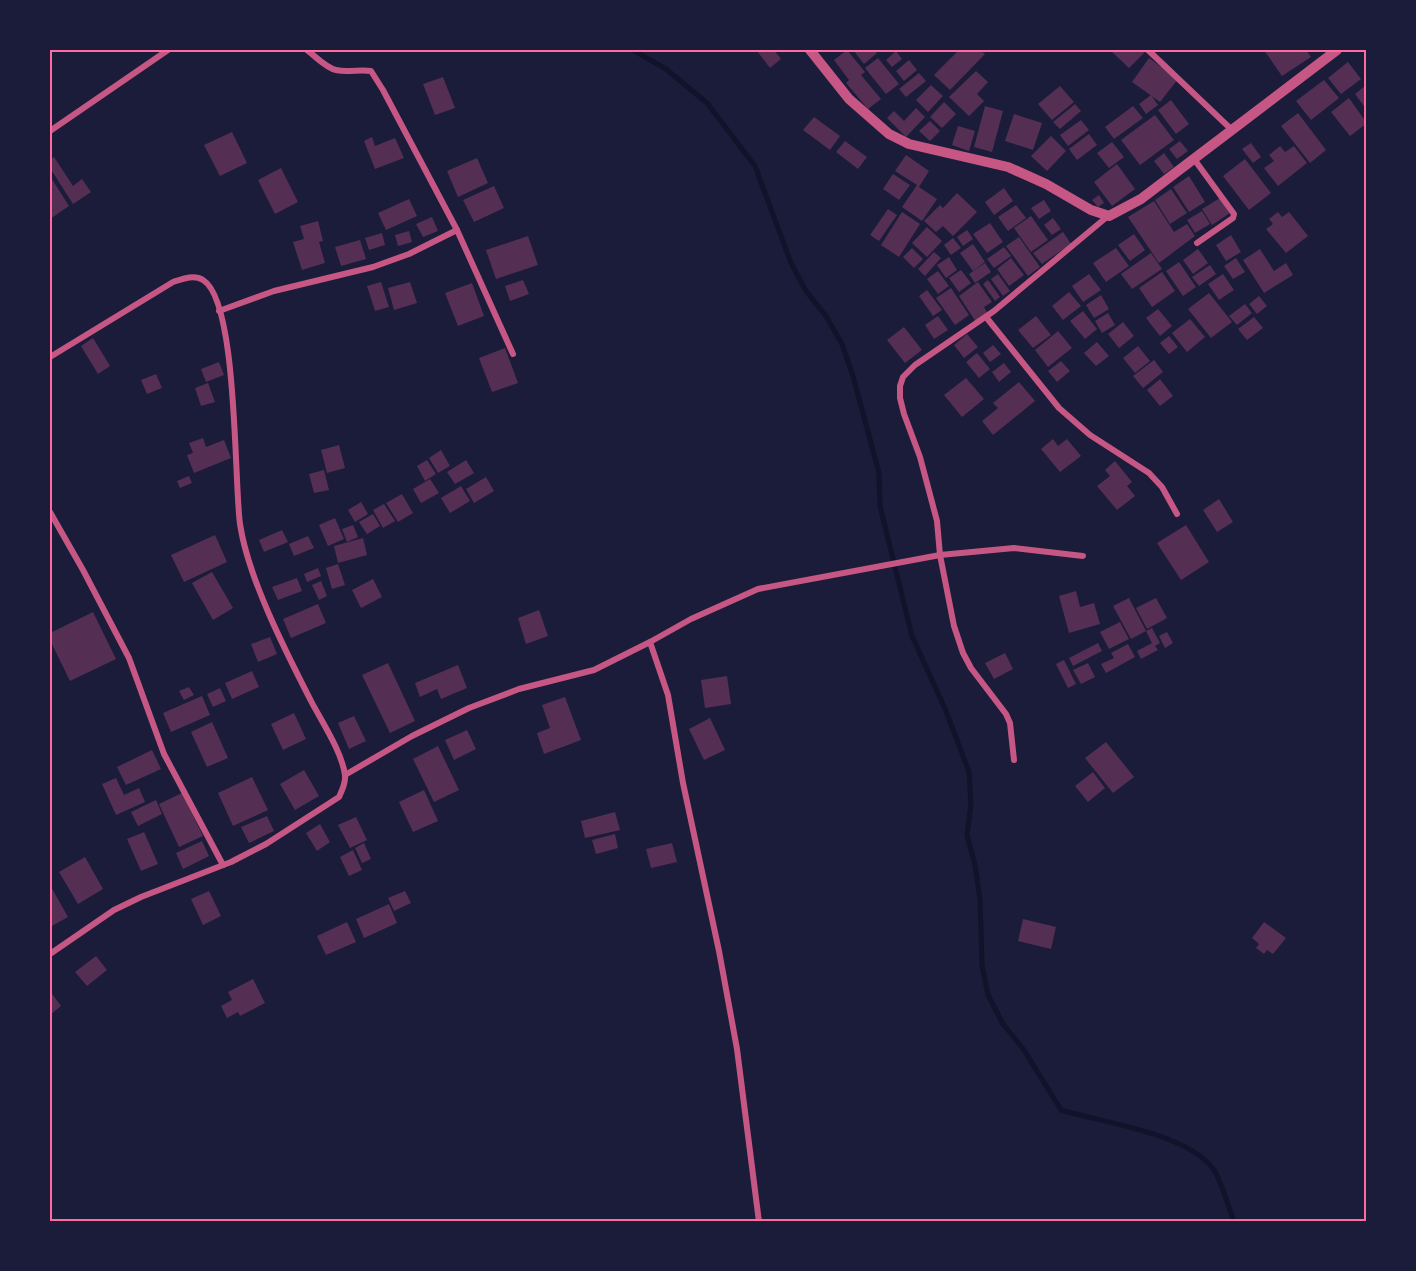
<svg xmlns="http://www.w3.org/2000/svg" width="1416" height="1271" font-family="'PT Serif',serif">
<style>
.lines{fill:none;stroke-linecap:round;stroke-linejoin:round}
.stream{stroke:#12122b;stroke-width:5}
.building{fill:#542f53}
.minor{stroke:#c65784;stroke-width:6}
.tertiary{stroke:#c65784;stroke-width:10}
.neatline{fill:none;stroke:#ff6b9d;stroke-width:2}
</style>
<rect width="100%" height="100%" fill="#1b1b3a"/>
<g class="lines">
<path class="stream" d="M 633,50 L 666,69 L 707,103 L 755,166 L 791,263 L 806,291 L 826,316 L 842,344 L 853,376 L 879,473 L 880,506 L 912,636 L 946,711 L 969,772 L 971,804 L 967,835 L 975,865 L 980,899 L 982,965 L 988,995 L 1003,1024 L 1024,1050 L 1061,1110 C 1104,1123 1188,1133 1214,1170 C 1221,1181 1229,1208 1234,1222"/>
</g>
<g class="building">
<path d="M 759,50 L 774,50 L 781,59 L 770,68 L 757,51 Z"/>
<path d="M 847,50 L 865,72 L 861,75 L 881,99 L 868,109 L 846,83 L 849,80 L 834,60 Z"/>
<path d="M 853,50 L 874,50 L 877,53 L 864,64 Z"/>
<path d="M 959,50 L 980,50 L 985,54 L 950,90 L 934,75 Z"/>
<path d="M 1110,50 L 1147,50 L 1129,68 Z"/>
<path d="M 1264,50 L 1306,50 L 1311,57 L 1282,76 Z"/>
<path d="M 896,51 L 902,59 L 892,67 L 886,60 Z"/>
<path d="M 878,58 L 899,84 L 886,94 L 865,68 Z"/>
<path d="M 1149,58 L 1178,79 L 1160,102 L 1132,82 Z"/>
<path d="M 909,60 L 917,70 L 904,81 L 896,71 Z"/>
<path d="M 1348,62 L 1361,79 L 1341,94 L 1328,78 Z"/>
<path d="M 976,71 L 988,82 L 977,94 L 984,101 L 969,116 L 949,97 Z"/>
<path d="M 919,73 L 926,81 L 906,97 L 899,89 Z"/>
<path d="M 443,77 L 455,108 L 435,115 L 423,84 Z"/>
<path d="M 1324,80 L 1339,98 L 1311,120 L 1296,101 Z"/>
<path d="M 931,85 L 943,96 L 928,112 L 916,100 Z"/>
<path d="M 1366,85 L 1366,109 L 1355,94 Z"/>
<path d="M 1060,86 L 1074,102 L 1052,120 L 1038,104 Z"/>
<path d="M 1151,95 L 1158,105 L 1146,114 L 1139,104 Z"/>
<path d="M 1349,98 L 1366,122 L 1366,124 L 1350,136 L 1331,112 Z"/>
<path d="M 1171,100 L 1189,124 L 1176,134 L 1158,110 Z"/>
<path d="M 944,102 L 956,114 L 942,128 L 930,117 Z"/>
<path d="M 1075,104 L 1081,111 L 1060,129 L 1053,122 Z"/>
<path d="M 985,106 L 1003,111 L 992,152 L 974,147 Z"/>
<path d="M 1133,106 L 1143,118 L 1114,139 L 1105,127 Z"/>
<path d="M 916,108 L 925,117 L 906,137 L 887,118 L 894,111 L 904,121 Z"/>
<path d="M 1298,113 L 1326,150 L 1310,163 L 1281,126 Z"/>
<path d="M 1014,114 L 1042,123 L 1033,150 L 1005,141 Z"/>
<path d="M 1155,115 L 1174,140 L 1140,165 L 1121,140 Z"/>
<path d="M 814,117 L 840,136 L 830,150 L 803,130 Z"/>
<path d="M 1081,120 L 1089,130 L 1068,146 L 1060,135 Z"/>
<path d="M 930,121 L 940,131 L 930,141 L 919,131 Z"/>
<path d="M 958,126 L 975,131 L 969,151 L 952,145 Z"/>
<path d="M 232,132 L 247,163 L 220,176 L 204,145 Z"/>
<path d="M 1089,134 L 1097,145 L 1077,160 L 1069,149 Z"/>
<path d="M 1051,136 L 1066,151 L 1047,171 L 1031,156 Z"/>
<path d="M 372,137 L 375,146 L 395,138 L 404,158 L 375,169 L 364,141 Z"/>
<path d="M 845,141 L 867,157 L 858,169 L 836,152 Z"/>
<path d="M 1180,141 L 1188,151 L 1177,159 L 1169,149 Z"/>
<path d="M 1112,142 L 1124,157 L 1109,168 L 1097,153 Z"/>
<path d="M 1251,143 L 1261,157 L 1253,163 L 1242,149 Z"/>
<path d="M 1280,146 L 1285,152 L 1294,146 L 1307,163 L 1278,186 L 1264,168 L 1274,161 L 1269,155 Z"/>
<path d="M 1164,153 L 1174,167 L 1164,174 L 1154,161 Z"/>
<path d="M 906,155 L 929,171 L 919,187 L 937,199 L 922,221 L 902,207 L 917,185 L 895,171 Z"/>
<path d="M 54,157 L 73,186 L 82,179 L 91,192 L 73,204 L 50,168 L 50,160 Z"/>
<path d="M 477,158 L 488,183 L 458,197 L 447,171 Z"/>
<path d="M 1245,159 L 1271,193 L 1249,210 L 1223,176 Z"/>
<path d="M 1117,164 L 1135,189 L 1112,206 L 1094,182 Z"/>
<path d="M 281,168 L 298,202 L 275,214 L 258,180 Z"/>
<path d="M 893,174 L 910,185 L 899,200 L 883,189 Z"/>
<path d="M 50,176 L 69,206 L 50,219 Z"/>
<path d="M 1189,176 L 1205,202 L 1189,212 L 1173,187 Z"/>
<path d="M 494,186 L 504,208 L 474,222 L 463,200 Z"/>
<path d="M 1004,188 L 1013,201 L 994,215 L 985,202 Z"/>
<path d="M 1171,189 L 1187,213 L 1170,224 L 1155,200 Z"/>
<path d="M 957,193 L 977,212 L 953,236 L 943,226 L 936,232 L 924,221 L 940,205 L 943,208 Z"/>
<path d="M 1099,195 L 1104,203 L 1098,207 L 1092,200 Z"/>
<path d="M 1220,198 L 1230,213 L 1212,225 L 1202,209 Z"/>
<path d="M 409,199 L 417,216 L 386,230 L 378,213 Z"/>
<path d="M 1044,200 L 1051,211 L 1039,219 L 1031,208 Z"/>
<path d="M 1154,201 L 1174,232 L 1187,224 L 1195,236 L 1159,263 L 1128,217 Z"/>
<path d="M 1016,205 L 1026,218 L 1008,231 L 998,217 Z"/>
<path d="M 888,209 L 897,215 L 879,241 L 870,235 Z"/>
<path d="M 1202,211 L 1210,224 L 1195,233 L 1187,220 Z"/>
<path d="M 902,212 L 920,224 L 899,257 L 881,245 Z"/>
<path d="M 1278,212 L 1282,217 L 1289,212 L 1308,236 L 1286,253 L 1266,229 L 1273,224 L 1269,219 Z"/>
<path d="M 1031,216 L 1048,240 L 1031,252 L 1014,228 Z"/>
<path d="M 432,217 L 438,231 L 423,237 L 416,224 Z"/>
<path d="M 1053,218 L 1061,229 L 1052,235 L 1044,225 Z"/>
<path d="M 318,221 L 323,241 L 319,242 L 325,263 L 302,270 L 293,242 L 304,239 L 300,226 Z"/>
<path d="M 990,223 L 1003,242 L 987,253 L 973,234 Z"/>
<path d="M 927,227 L 942,241 L 927,257 L 912,243 Z"/>
<path d="M 967,230 L 973,239 L 963,246 L 957,237 Z"/>
<path d="M 409,231 L 412,242 L 398,246 L 395,235 Z"/>
<path d="M 1063,232 L 1071,244 L 1042,264 L 1033,253 Z"/>
<path d="M 382,233 L 385,245 L 369,250 L 365,238 Z"/>
<path d="M 1134,234 L 1145,250 L 1130,261 L 1118,245 Z"/>
<path d="M 1231,235 L 1241,252 L 1226,261 L 1216,245 Z"/>
<path d="M 528,236 L 538,265 L 496,279 L 486,250 Z"/>
<path d="M 1019,237 L 1040,267 L 1028,276 L 1006,246 Z"/>
<path d="M 953,238 L 961,248 L 951,255 L 944,245 Z"/>
<path d="M 360,240 L 366,259 L 341,266 L 335,247 Z"/>
<path d="M 973,244 L 985,262 L 973,271 L 960,253 Z"/>
<path d="M 1004,247 L 1011,256 L 994,268 L 987,259 Z"/>
<path d="M 912,248 L 923,259 L 914,268 L 903,257 Z"/>
<path d="M 1116,248 L 1129,266 L 1106,282 L 1093,263 Z"/>
<path d="M 1198,249 L 1208,263 L 1193,274 L 1183,260 Z"/>
<path d="M 1260,249 L 1274,271 L 1286,263 L 1293,275 L 1264,293 L 1243,260 Z"/>
<path d="M 934,252 L 941,258 L 925,276 L 918,269 Z"/>
<path d="M 1151,253 L 1162,269 L 1132,289 L 1121,274 Z"/>
<path d="M 949,257 L 957,270 L 946,278 L 937,265 Z"/>
<path d="M 1011,258 L 1024,275 L 1009,286 L 997,269 Z"/>
<path d="M 1236,258 L 1245,272 L 1233,279 L 1224,266 Z"/>
<path d="M 1179,262 L 1196,287 L 1183,296 L 1166,271 Z"/>
<path d="M 985,263 L 991,272 L 975,283 L 969,274 Z"/>
<path d="M 1210,265 L 1216,274 L 1199,286 L 1192,277 Z"/>
<path d="M 961,270 L 971,283 L 959,292 L 949,278 Z"/>
<path d="M 938,271 L 949,286 L 938,294 L 927,279 Z"/>
<path d="M 1162,272 L 1175,291 L 1152,307 L 1139,288 Z"/>
<path d="M 998,274 L 1010,291 L 1003,296 L 991,279 Z"/>
<path d="M 1089,274 L 1101,290 L 1083,302 L 1072,286 Z"/>
<path d="M 1223,274 L 1234,290 L 1219,300 L 1208,284 Z"/>
<path d="M 523,280 L 529,294 L 510,301 L 505,286 Z"/>
<path d="M 988,280 L 1000,297 L 995,301 L 983,284 Z"/>
<path d="M 381,282 L 389,307 L 375,311 L 367,286 Z"/>
<path d="M 410,282 L 417,303 L 394,310 L 388,288 Z"/>
<path d="M 978,282 L 992,302 L 984,307 L 988,314 L 976,322 L 959,296 Z"/>
<path d="M 472,283 L 484,316 L 458,326 L 445,293 Z"/>
<path d="M 951,288 L 969,315 L 955,325 L 936,298 Z"/>
<path d="M 927,290 L 942,310 L 933,316 L 919,296 Z"/>
<path d="M 1069,292 L 1081,306 L 1063,320 L 1052,306 Z"/>
<path d="M 1209,293 L 1232,322 L 1211,338 L 1188,309 Z"/>
<path d="M 1101,295 L 1109,309 L 1094,318 L 1086,305 Z"/>
<path d="M 1259,296 L 1267,306 L 1257,314 L 1249,304 Z"/>
<path d="M 1245,304 L 1252,313 L 1237,325 L 1229,316 Z"/>
<path d="M 1158,309 L 1172,326 L 1160,336 L 1146,318 Z"/>
<path d="M 1083,311 L 1097,329 L 1085,339 L 1070,321 Z"/>
<path d="M 1108,313 L 1115,325 L 1102,333 L 1095,321 Z"/>
<path d="M 938,316 L 948,330 L 934,339 L 925,325 Z"/>
<path d="M 1036,316 L 1051,335 L 1033,348 L 1018,330 Z"/>
<path d="M 1254,317 L 1263,328 L 1247,340 L 1238,329 Z"/>
<path d="M 1190,319 L 1205,337 L 1187,352 L 1172,333 Z"/>
<path d="M 1123,322 L 1134,336 L 1119,348 L 1108,334 Z"/>
<path d="M 904,327 L 922,350 L 905,363 L 887,340 Z"/>
<path d="M 1058,331 L 1072,348 L 1048,367 L 1035,350 Z"/>
<path d="M 967,334 L 978,347 L 964,358 L 954,345 Z"/>
<path d="M 1169,336 L 1178,347 L 1169,354 L 1160,343 Z"/>
<path d="M 93,338 L 110,366 L 98,374 L 81,346 Z"/>
<path d="M 1097,342 L 1109,356 L 1096,366 L 1084,353 Z"/>
<path d="M 993,345 L 1001,354 L 990,362 L 983,353 Z"/>
<path d="M 1138,346 L 1150,361 L 1135,373 L 1123,358 Z"/>
<path d="M 505,348 L 518,383 L 492,392 L 479,358 Z"/>
<path d="M 977,353 L 990,369 L 979,378 L 966,362 Z"/>
<path d="M 1154,360 L 1163,372 L 1143,388 L 1133,376 Z"/>
<path d="M 1061,361 L 1070,371 L 1057,382 L 1048,371 Z"/>
<path d="M 219,362 L 224,375 L 206,382 L 201,369 Z"/>
<path d="M 1004,363 L 1011,372 L 999,382 L 992,372 Z"/>
<path d="M 156,374 L 162,388 L 147,394 L 141,380 Z"/>
<path d="M 966,378 L 984,399 L 962,417 L 944,395 Z"/>
<path d="M 1160,379 L 1173,396 L 1160,406 L 1147,390 Z"/>
<path d="M 1019,382 L 1035,401 L 993,435 L 982,421 L 998,408 L 993,403 Z"/>
<path d="M 208,383 L 215,402 L 201,406 L 195,388 Z"/>
<path d="M 203,438 L 206,447 L 224,440 L 231,458 L 194,473 L 187,455 L 193,453 L 189,443 Z"/>
<path d="M 1053,439 L 1058,446 L 1067,439 L 1081,456 L 1060,472 L 1041,449 Z"/>
<path d="M 339,445 L 345,468 L 327,473 L 321,450 Z"/>
<path d="M 441,450 L 450,466 L 438,473 L 429,458 Z"/>
<path d="M 427,460 L 436,474 L 425,481 L 417,466 Z"/>
<path d="M 466,460 L 474,473 L 455,484 L 447,472 Z"/>
<path d="M 1115,461 L 1132,482 L 1127,486 L 1135,496 L 1117,510 L 1097,486 L 1110,476 L 1105,470 Z"/>
<path d="M 324,470 L 329,490 L 314,493 L 309,474 Z"/>
<path d="M 189,476 L 192,483 L 180,488 L 177,481 Z"/>
<path d="M 486,477 L 494,491 L 474,503 L 466,489 Z"/>
<path d="M 430,479 L 439,493 L 421,503 L 413,489 Z"/>
<path d="M 461,486 L 470,501 L 450,513 L 441,498 Z"/>
<path d="M 402,494 L 413,513 L 398,522 L 386,503 Z"/>
<path d="M 1219,499 L 1233,522 L 1217,532 L 1203,510 Z"/>
<path d="M 361,502 L 368,514 L 355,522 L 348,510 Z"/>
<path d="M 384,504 L 395,521 L 383,528 L 373,510 Z"/>
<path d="M 373,514 L 380,526 L 367,534 L 359,522 Z"/>
<path d="M 335,518 L 344,539 L 328,546 L 319,525 Z"/>
<path d="M 353,525 L 358,537 L 347,542 L 342,529 Z"/>
<path d="M 1186,525 L 1209,562 L 1181,580 L 1157,543 Z"/>
<path d="M 282,530 L 288,542 L 264,552 L 259,540 Z"/>
<path d="M 215,535 L 227,562 L 184,582 L 171,555 Z"/>
<path d="M 308,536 L 314,548 L 294,556 L 289,544 Z"/>
<path d="M 363,538 L 367,555 L 338,563 L 334,546 Z"/>
<path d="M 338,564 L 345,585 L 332,589 L 326,568 Z"/>
<path d="M 318,568 L 321,576 L 307,582 L 304,574 Z"/>
<path d="M 212,572 L 233,608 L 213,620 L 192,583 Z"/>
<path d="M 297,578 L 302,591 L 278,600 L 272,587 Z"/>
<path d="M 373,579 L 382,597 L 361,608 L 352,590 Z"/>
<path d="M 321,581 L 327,596 L 319,600 L 312,585 Z"/>
<path d="M 1076,591 L 1080,607 L 1094,603 L 1100,624 L 1069,633 L 1059,596 Z"/>
<path d="M 1129,598 L 1146,631 L 1131,639 L 1113,606 Z"/>
<path d="M 1156,598 L 1167,618 L 1147,629 L 1136,608 Z"/>
<path d="M 318,604 L 326,623 L 291,638 L 283,619 Z"/>
<path d="M 539,610 L 548,636 L 526,644 L 518,618 Z"/>
<path d="M 93,612 L 116,659 L 70,681 L 50,640 L 50,633 Z"/>
<path d="M 1120,622 L 1129,639 L 1109,649 L 1100,632 Z"/>
<path d="M 1152,628 L 1160,643 L 1155,646 L 1158,650 L 1141,659 L 1137,651 L 1152,643 L 1146,631 Z"/>
<path d="M 1167,632 L 1173,643 L 1165,648 L 1159,636 Z"/>
<path d="M 270,637 L 277,654 L 258,662 L 251,644 Z"/>
<path d="M 1098,643 L 1102,651 L 1073,666 L 1069,658 Z"/>
<path d="M 1128,644 L 1135,657 L 1106,673 L 1101,664 L 1114,658 L 1111,653 Z"/>
<path d="M 1005,653 L 1013,669 L 994,679 L 985,663 Z"/>
<path d="M 1064,660 L 1076,684 L 1068,688 L 1056,664 Z"/>
<path d="M 388,663 L 415,721 L 390,733 L 362,675 Z"/>
<path d="M 1088,663 L 1095,677 L 1081,684 L 1073,670 Z"/>
<path d="M 458,665 L 467,688 L 441,699 L 437,689 L 420,697 L 415,683 Z"/>
<path d="M 252,671 L 259,687 L 232,699 L 225,683 Z"/>
<path d="M 727,676 L 731,704 L 705,708 L 701,680 Z"/>
<path d="M 189,687 L 194,695 L 184,700 L 179,691 Z"/>
<path d="M 220,688 L 226,701 L 213,707 L 207,694 Z"/>
<path d="M 202,696 L 210,715 L 171,732 L 163,713 Z"/>
<path d="M 565,697 L 581,740 L 544,754 L 537,733 L 550,728 L 542,705 Z"/>
<path d="M 294,713 L 306,739 L 283,750 L 271,724 Z"/>
<path d="M 354,716 L 366,741 L 349,749 L 338,723 Z"/>
<path d="M 710,718 L 725,750 L 704,760 L 689,729 Z"/>
<path d="M 212,722 L 228,758 L 207,767 L 191,732 Z"/>
<path d="M 467,730 L 476,749 L 454,760 L 445,740 Z"/>
<path d="M 1106,742 L 1134,777 L 1113,793 L 1085,758 Z"/>
<path d="M 438,746 L 459,790 L 434,802 L 413,759 Z"/>
<path d="M 152,750 L 161,769 L 126,785 L 117,767 Z"/>
<path d="M 304,770 L 319,796 L 295,810 L 280,784 Z"/>
<path d="M 1093,772 L 1105,788 L 1088,802 L 1075,786 Z"/>
<path d="M 252,777 L 268,810 L 233,826 L 218,793 Z"/>
<path d="M 116,778 L 124,795 L 139,788 L 145,802 L 116,815 L 102,784 Z"/>
<path d="M 424,790 L 438,821 L 413,832 L 399,802 Z"/>
<path d="M 182,793 L 203,836 L 179,847 L 159,804 Z"/>
<path d="M 156,800 L 162,814 L 138,826 L 131,812 Z"/>
<path d="M 615,812 L 620,830 L 585,838 L 581,821 Z"/>
<path d="M 267,816 L 274,831 L 249,843 L 241,827 Z"/>
<path d="M 356,817 L 367,840 L 350,848 L 338,825 Z"/>
<path d="M 320,824 L 330,842 L 317,851 L 306,833 Z"/>
<path d="M 144,832 L 158,864 L 141,871 L 127,839 Z"/>
<path d="M 615,834 L 618,848 L 596,854 L 592,840 Z"/>
<path d="M 202,841 L 209,856 L 183,869 L 176,853 Z"/>
<path d="M 364,843 L 371,859 L 362,863 L 355,848 Z"/>
<path d="M 672,843 L 677,862 L 651,868 L 646,849 Z"/>
<path d="M 353,850 L 362,870 L 349,876 L 340,857 Z"/>
<path d="M 85,857 L 103,889 L 78,904 L 59,872 Z"/>
<path d="M 50,885 L 68,917 L 50,927 Z"/>
<path d="M 209,891 L 221,916 L 203,925 L 191,899 Z"/>
<path d="M 405,891 L 411,903 L 394,911 L 388,898 Z"/>
<path d="M 389,904 L 397,923 L 364,938 L 356,919 Z"/>
<path d="M 1023,919 L 1056,927 L 1051,949 L 1018,941 Z"/>
<path d="M 347,922 L 356,942 L 326,955 L 317,936 Z"/>
<path d="M 1264,922 L 1286,938 L 1273,954 L 1267,950 L 1264,954 L 1256,948 L 1259,944 L 1252,938 Z"/>
<path d="M 96,956 L 107,970 L 87,986 L 75,972 Z"/>
<path d="M 253,979 L 265,1003 L 240,1016 L 238,1012 L 227,1018 L 221,1006 L 232,1000 L 228,992 Z"/>
<path d="M 50,991 L 61,1006 L 50,1015 Z"/>
</g>
<g class="lines">
<g class="minor">
<path d="M 307,50 C 315,56 326,68 336,70 C 348,73 359,69 371,71 L 383,90 L 457,230 L 513,354"/>
<path d="M 1148,50 L 1232,130"/>
<path d="M 50,131 L 168,50"/>
<path d="M 1194,159 L 1234,214 L 1233,218 L 1197,243"/>
<path d="M 219,311 L 274,291 L 373,267 L 409,254 L 457,230"/>
<path d="M 986,317 L 1059,408 L 1090,435 L 1149,473 L 1162,487 L 1177,514"/>
<path d="M 50,357 L 173,282 C 182,279 194,274 203,280 C 238,301 234,482 240,524 C 248,578 286,652 311,701 C 322,722 342,752 345,775 C 346,783 342,790 339,797 L 266,844 L 231,862 L 141,897 L 114,910 L 50,954"/>
<path d="M 50,512 L 83,570 L 129,658 L 164,754 L 223,865"/>
<path d="M 650,642 L 691,619 L 758,589 L 940,555 L 1014,548 L 1083,556"/>
<path d="M 1014,760 L 1010,723 L 1006,714 L 971,668 L 963,653 L 954,626 L 940,555 L 937,521 L 920,457 L 904,414 L 900,398 L 900,386 L 903,377 L 915,365 L 994,311 L 1108,216"/>
<path d="M 345,775 L 412,736 L 469,708 L 519,689 L 594,670 L 650,642 L 668,695 L 683,783 L 719,951 L 737,1049 L 759,1222"/>
</g>
<path class="tertiary" d="M 810,50 L 849,99 L 889,134 L 909,144 L 1008,167 L 1046,184 L 1091,210 L 1109,216 L 1141,199 L 1337,50"/>
</g>
<rect width="1416" height="1271" fill="none" stroke="#1b1b3a" stroke-width="102"/>
<rect x="51" y="51" width="1314" height="1169" class="neatline"/>
</svg>
